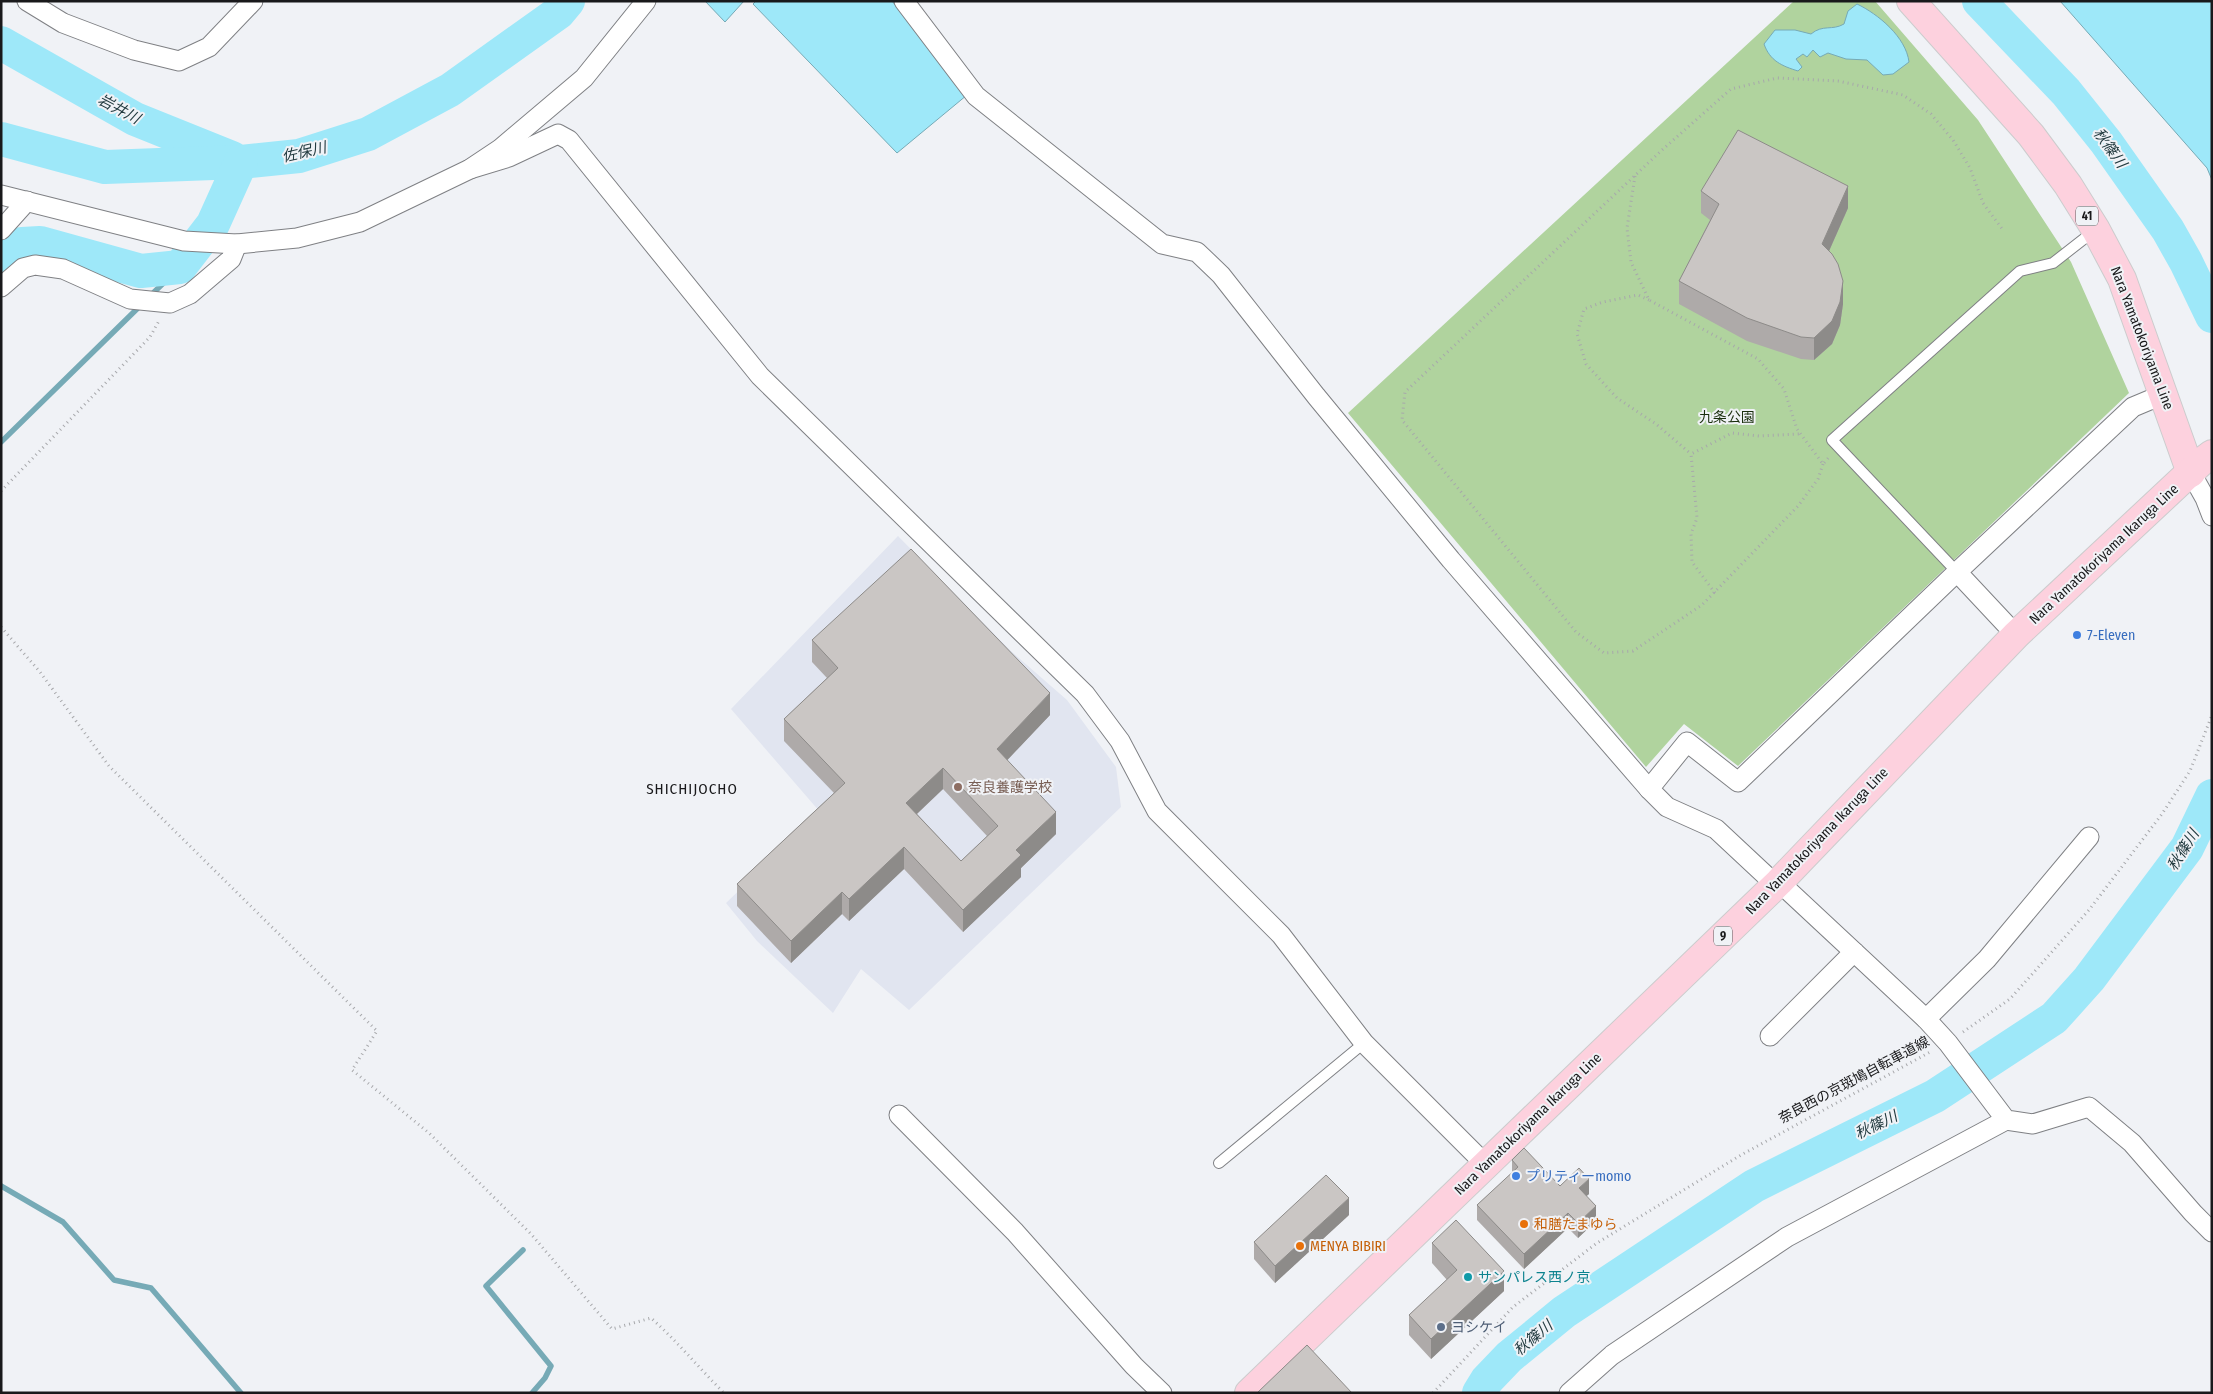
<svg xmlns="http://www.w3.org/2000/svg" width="2213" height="1394" font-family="'Fira Sans Condensed','Noto Sans JP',sans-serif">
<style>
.built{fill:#e1e5f0}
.green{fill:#b0d39e}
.water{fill:#9ee8f9;stroke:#76aab6}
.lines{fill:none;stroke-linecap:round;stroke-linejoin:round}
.stream{stroke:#76aab6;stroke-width:5.5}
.river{stroke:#9ee8f9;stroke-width:34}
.service-casing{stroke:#7f8084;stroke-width:12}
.minor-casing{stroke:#7f8084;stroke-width:21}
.primary-casing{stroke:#cccccd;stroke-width:30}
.path{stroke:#a7a8ab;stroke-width:3;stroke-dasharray:1 4;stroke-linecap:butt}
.service{stroke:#fff;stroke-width:10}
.minor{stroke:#fff;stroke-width:19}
.primary{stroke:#fdd1de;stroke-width:28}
.wall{fill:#aeaaa9;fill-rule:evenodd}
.shaded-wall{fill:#8d8b89}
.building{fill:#cac6c4;stroke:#8d8b89;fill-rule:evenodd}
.shop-dot{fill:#3f7fe0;stroke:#f0f2f6;stroke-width:2}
.education-dot{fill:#8d6e63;stroke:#f0f2f6;stroke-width:2}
.food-dot{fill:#e8710a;stroke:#f0f2f6;stroke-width:2}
.culture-dot{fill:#0f9aa8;stroke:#f0f2f6;stroke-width:2}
.service-dot{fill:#5c6f8a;stroke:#f0f2f6;stroke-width:2}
.labels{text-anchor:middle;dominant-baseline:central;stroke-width:4;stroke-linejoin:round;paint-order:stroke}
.shield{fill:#f0f2f6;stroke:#5a5a5d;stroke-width:1}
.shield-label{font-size:12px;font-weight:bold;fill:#19191b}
.street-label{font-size:14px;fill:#19191b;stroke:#f0f2f6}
.park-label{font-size:14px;fill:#1b300e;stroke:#f0f2f6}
.shop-label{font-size:14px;fill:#366cbe;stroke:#f0f2f6;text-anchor:start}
.education-label{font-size:14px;fill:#785e54;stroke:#f0f2f6;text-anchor:start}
.food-label{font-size:14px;fill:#c56008;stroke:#f0f2f6;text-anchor:start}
.culture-label{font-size:14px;fill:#0d838f;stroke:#f0f2f6;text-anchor:start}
.service-label{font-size:14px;fill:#4e5e75;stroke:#f0f2f6;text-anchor:start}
.water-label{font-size:15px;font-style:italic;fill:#233b40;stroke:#f0f2f6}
.neighbourhood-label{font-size:15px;letter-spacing:1px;fill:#19191b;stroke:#f0f2f6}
</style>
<rect width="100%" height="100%" fill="#f0f2f6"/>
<path class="built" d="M 898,536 L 1011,651 L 1067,700 L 1116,767 L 1121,807 L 909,1010 L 861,969 L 833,1013 L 757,941 L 726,903 L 820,812 L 731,709 Z"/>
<path class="green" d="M 1794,1 L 1875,1 L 1978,120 L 2071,262 L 2129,393 L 1738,766 L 1684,724 L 1646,767 L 1348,413 Z"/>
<g class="water">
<path d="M 705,1 L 744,1 L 725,22 Z"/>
<path d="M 756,1 L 892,1 L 967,95 L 897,153 L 753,4 Z"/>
<path d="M 2060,1 L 2212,1 L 2212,180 L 2207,168 Z"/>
<path d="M 1857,4 C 1878,14 1906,37 1909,62 L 1893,74 L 1883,75 L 1867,60 L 1846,59 L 1828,53 L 1820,57 L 1813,50 L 1807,57 L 1803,54 L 1796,59 L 1802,67 L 1798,71 C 1782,66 1770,61 1764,44 L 1775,30 L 1795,30 L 1811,34 C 1823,24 1832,31 1844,24 L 1848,11 Z"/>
</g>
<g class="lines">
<g class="stream">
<path d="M 149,297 L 180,267"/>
<path d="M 1,442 L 141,305"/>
<path d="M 1,1186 L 63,1222 L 114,1280 L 151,1288 L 241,1393"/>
<path d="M 523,1250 L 486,1286 L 551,1366 L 545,1378 L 532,1393"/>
</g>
<g class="river">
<path d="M 1979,1 L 2066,92 L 2106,142 L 2168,230 L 2186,262 L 2212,316"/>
<path d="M 1,43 L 135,119 L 232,158"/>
<path d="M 1,139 L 105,167 L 241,162 L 299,156 L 368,134 L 450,90 L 558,13 L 568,1"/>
<path d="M 1,259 L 9,251 L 22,244 L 40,243 L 141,271 L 180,267 L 213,224 L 241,162"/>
<path d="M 1479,1393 L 1487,1380 L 1509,1357 L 1564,1312 L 1754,1186 L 1935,1096 L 2054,1018 L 2089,979 L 2187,848 L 2212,796"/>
</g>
<defs>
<g id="service">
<path d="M 1957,572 L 1832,440 L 2020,271 L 2053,263 L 2094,231"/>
<path d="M 1219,1163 L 1364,1043"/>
</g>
<g id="minor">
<path d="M 27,1 L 63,23 L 134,50 L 179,61 L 209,47 L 253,1"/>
<path d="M 904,1 L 976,96 L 1162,244 L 1197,252 L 1221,275 L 1316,396 L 1451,560 L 1649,789 L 1667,807 L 1716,829 L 1776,885"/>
<path d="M 470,169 L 509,157 L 558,134 L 569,140 L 760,376 L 1085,694 L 1120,741 L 1157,811 L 1281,935 L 1364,1043 L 1486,1165"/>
<path d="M 1,195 L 184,241 L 237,244 L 297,238 L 360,222 L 470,169 L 500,149 L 584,78 L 646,1"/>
<path d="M 1,230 L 27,201"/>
<path d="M 1,287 L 23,268 L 35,265 L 63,269 L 130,299 L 170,303 L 190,294 L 231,259 L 237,244"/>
<path d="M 2191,473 L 2205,498 L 2212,516"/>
<path d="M 1957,572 L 2133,407 L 2164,394"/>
<path d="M 1649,789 L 1687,742 L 1738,782 L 1957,572 L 2016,635"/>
<path d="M 1779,882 L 1926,1019 L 1948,1043 L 2006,1120 L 2033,1124 L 2089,1107 L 2132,1143 L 2193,1213 L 2212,1232"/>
<path d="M 1926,1019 L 1987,959 L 2089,837"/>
<path d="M 1770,1036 L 1854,952"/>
<path d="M 899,1115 L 1015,1232 L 1134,1366 L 1162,1393"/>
<path d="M 1569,1393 L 1612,1355 L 1787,1237 L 2006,1120"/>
</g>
<g id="primary">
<path d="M 1911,1 L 2031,135 L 2068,185 L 2096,230 L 2122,279 L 2191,473"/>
<path d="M 1249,1393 L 1779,882 L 2016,635 L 2200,463 L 2212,454"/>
</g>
</defs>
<use href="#service" class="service-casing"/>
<use href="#minor" class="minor-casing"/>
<use href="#primary" class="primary-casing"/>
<g class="path">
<path d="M 1635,176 L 1627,228 L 1631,262 L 1649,300 L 1758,359 L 1784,389 L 1797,429 L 1823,464 L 1830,456"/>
<path d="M 1649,300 L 1638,295 L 1603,302 L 1584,309 L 1577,334 L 1586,364 L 1617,398 L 1656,424 L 1691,454"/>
<path d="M 1823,464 L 1818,479 L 1798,506 L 1702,605 L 1633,651 L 1604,653 L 1576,632 L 1402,420 L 1405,392 L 1662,150 L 1731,89 L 1777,78 L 1838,81 L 1903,95 L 1931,114 L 1953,140 L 1970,168 L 1983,203 L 2003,230"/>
<path d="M 1,491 L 150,337 L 160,319"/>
<path d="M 1715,593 L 1692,562 L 1691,534 L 1697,518 L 1691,454 L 1732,433 L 1759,436 L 1800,434"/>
<path d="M 1,627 L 40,672 L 109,766 L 377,1031 L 352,1070 L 429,1133 L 531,1234 L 612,1329 L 651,1318 C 677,1341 699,1368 724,1393"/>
<path d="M 1963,1032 L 2010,999 L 2089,910 L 2162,814 L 2190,771 L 2212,715"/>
<path d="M 1433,1393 L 1513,1307 L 1597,1243 L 1741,1155 L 1932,1051"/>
</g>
<use href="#service" class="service"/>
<use href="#minor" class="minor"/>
<use href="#primary" class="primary"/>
</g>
<g class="wall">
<path d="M 1701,191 L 1848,208 L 1829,251 L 1843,304 L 1840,325 L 1832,344 L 1814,360 L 1801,359 L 1747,341 L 1679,304 L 1679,281 L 1710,220 L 1701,213 Z"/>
<path d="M 812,640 L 1050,715 L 1007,760 L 1056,834 L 1021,868 L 1021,877 L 963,932 L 904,869 L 849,921 L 842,914 L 791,963 L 737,906 L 737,884 L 834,793 L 784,741 L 784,719 L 827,678 L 812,662 ZM 943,789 L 987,836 L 961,861 L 917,814 Z"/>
<path d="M 1512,1160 L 1560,1186 L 1589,1194 L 1586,1196 L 1596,1221 L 1578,1238 L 1568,1228 L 1524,1269 L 1477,1220 L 1477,1205 L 1512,1173 Z"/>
<path d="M 1349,1215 L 1275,1283 L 1254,1259 L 1254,1242 Z"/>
<path d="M 1432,1243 L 1504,1291 L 1431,1359 L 1409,1335 L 1409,1315 L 1447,1280 L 1432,1263 Z"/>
</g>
<g class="shaded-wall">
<path d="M 1848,186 L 1848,208 L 1822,267 L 1822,244 Z"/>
<path d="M 1843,281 L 1843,304 L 1840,325 L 1832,344 L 1814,360 L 1814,338 Z"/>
<path d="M 1050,693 L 1050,715 L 997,771 L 997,749 Z"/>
<path d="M 943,768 L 943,789 L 906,824 L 906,803 Z"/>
<path d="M 1056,812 L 1056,834 L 1021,868 L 1021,877 L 963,932 L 963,910 L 1016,850 Z"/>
<path d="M 904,847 L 904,869 L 849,921 L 849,899 Z"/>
<path d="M 842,892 L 842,914 L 791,963 L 791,941 Z"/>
<path d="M 1589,1179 L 1589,1194 L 1579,1203 L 1579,1188 Z"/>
<path d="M 1349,1198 L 1349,1215 L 1275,1283 L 1275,1266 Z"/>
<path d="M 1596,1206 L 1596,1221 L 1578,1238 L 1578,1223 Z"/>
<path d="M 1568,1213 L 1568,1228 L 1524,1269 L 1524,1254 Z"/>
<path d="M 1504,1271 L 1504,1291 L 1431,1359 L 1431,1339 Z"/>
</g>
<g class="building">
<path d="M 1738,130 L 1848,186 L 1822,244 L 1832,254 L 1838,264 L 1843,281 L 1840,302 L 1832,321 L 1814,338 L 1801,337 L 1747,318 L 1679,281 L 1719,204 L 1701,191 Z"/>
<path d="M 911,549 L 1050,693 L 997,749 L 1056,812 L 1016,850 L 1021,855 L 963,910 L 904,847 L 849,899 L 842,892 L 791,941 L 737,884 L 845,783 L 784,719 L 838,668 L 812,640 ZM 943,768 L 998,826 L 961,861 L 906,803 Z"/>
<path d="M 1524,1148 L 1560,1186 L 1579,1168 L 1589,1179 L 1579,1188 L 1596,1206 L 1578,1223 L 1568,1213 L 1524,1254 L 1477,1205 L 1518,1167 L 1512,1160 Z"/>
<path d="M 1326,1175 L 1349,1198 L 1275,1266 L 1254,1242 Z"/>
<path d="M 1456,1220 L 1504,1271 L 1431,1339 L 1409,1315 L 1457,1270 L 1432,1243 Z"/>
<path d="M 1307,1345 L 1352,1393 L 1257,1393 Z"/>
</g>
<g class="shop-dot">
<circle cx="2077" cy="635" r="5"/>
<circle cx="1516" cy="1176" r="5"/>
</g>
<circle class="education-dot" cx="958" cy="787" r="5"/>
<g class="food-dot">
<circle cx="1524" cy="1224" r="5"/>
<circle cx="1300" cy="1246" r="5"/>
</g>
<circle class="culture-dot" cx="1468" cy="1277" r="5"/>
<circle class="service-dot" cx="1441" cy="1327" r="5"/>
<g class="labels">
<g class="shield">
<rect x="2076" y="206.5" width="22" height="19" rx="4"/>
<rect x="1714" y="926.5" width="18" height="19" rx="4"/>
</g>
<g class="shield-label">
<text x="2087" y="216">41</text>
<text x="1723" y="936">9</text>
</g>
<g class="street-label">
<text transform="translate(2142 338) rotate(69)">Nara Yamatokoriyama Line</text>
<text transform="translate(2104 554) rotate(-43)">Nara Yamatokoriyama Ikaruga Line</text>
<text transform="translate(1817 841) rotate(-46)">Nara Yamatokoriyama Ikaruga Line</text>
<text transform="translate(1854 1080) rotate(-28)">奈良西の京斑鳩自転車道線</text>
<text transform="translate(1528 1124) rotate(-44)">Nara Yamatokoriyama Ikaruga Line</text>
</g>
<g class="park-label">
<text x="1727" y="417">九条公園</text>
</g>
<g class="shop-label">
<text x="2087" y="635">7-Eleven</text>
<text x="1526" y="1176">プリティーmomo</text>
</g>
<g class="education-label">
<text x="968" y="787">奈良養護学校</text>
</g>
<g class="food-label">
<text x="1534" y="1224">和膳たまゆら</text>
<text x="1310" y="1246">MENYA BIBIRI</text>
</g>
<g class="culture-label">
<text x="1478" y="1277">サンパレス西ノ京</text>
</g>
<g class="service-label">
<text x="1451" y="1327">ヨシケイ</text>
</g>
<g class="water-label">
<text transform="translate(119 109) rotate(28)">岩井川</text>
<text transform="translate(2110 148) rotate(54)">秋篠川</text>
<text transform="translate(304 152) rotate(-13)">佐保川</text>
<text transform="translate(2183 850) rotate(-58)">秋篠川</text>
<text transform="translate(1876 1125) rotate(-26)">秋篠川</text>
<text transform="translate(1533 1338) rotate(-40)">秋篠川</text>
</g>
<g class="neighbourhood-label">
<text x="692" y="789">SHICHIJOCHO</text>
</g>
</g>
<rect width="2213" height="1394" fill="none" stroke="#19191b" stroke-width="5"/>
</svg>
